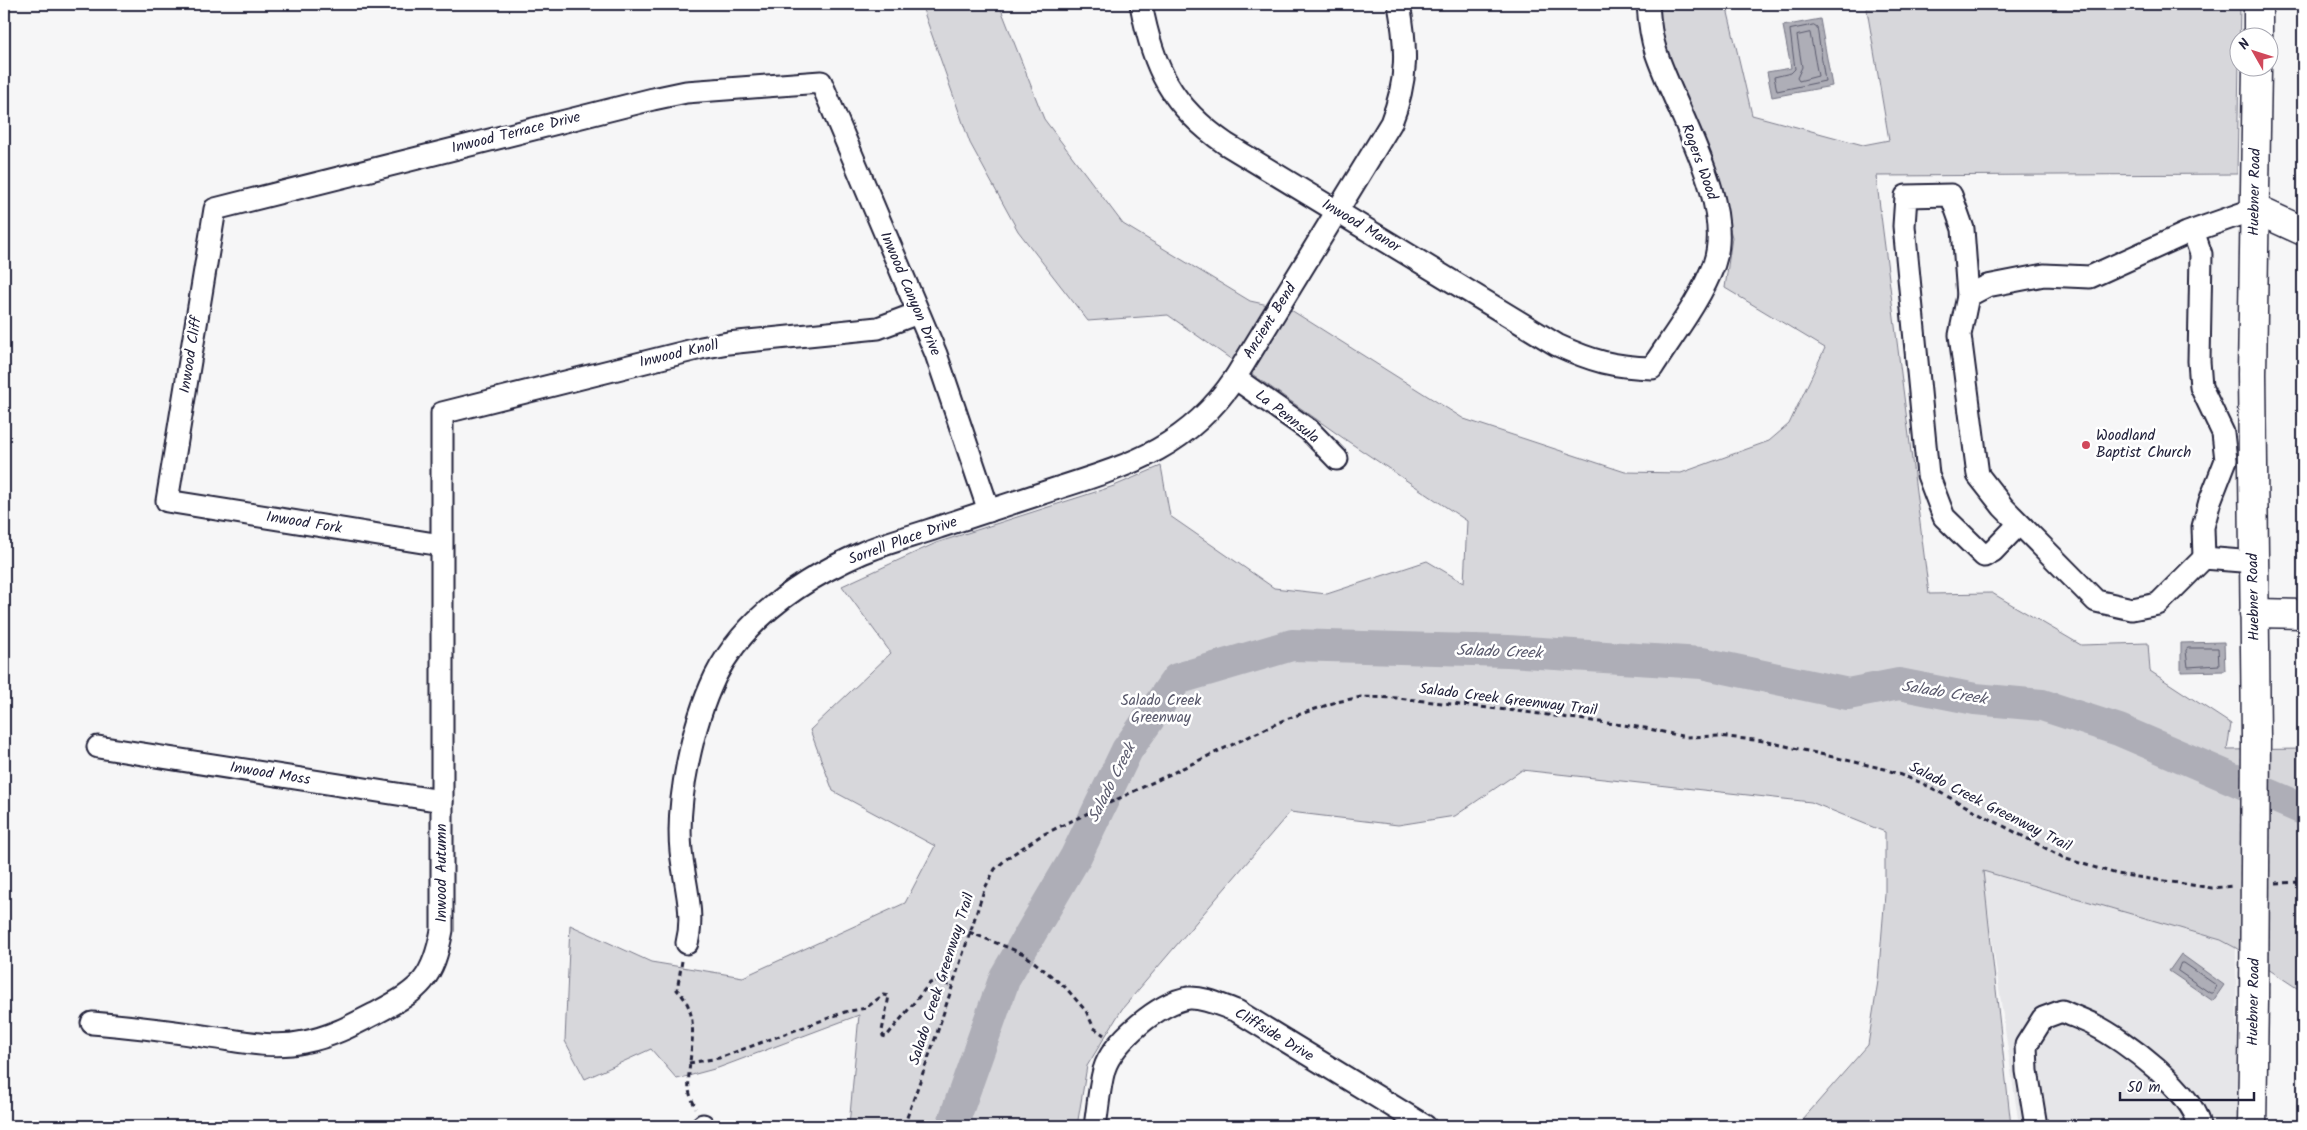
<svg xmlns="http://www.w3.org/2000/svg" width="2307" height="1130" font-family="Kalam,sans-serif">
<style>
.built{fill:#e6e6e9}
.green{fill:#d7d7db;stroke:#7c7c8b}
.water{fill:#aeaeb7;stroke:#767685}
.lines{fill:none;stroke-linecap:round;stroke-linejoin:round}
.shore{stroke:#5a5a6d;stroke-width:1}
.river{stroke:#aeaeb7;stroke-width:32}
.minor-casing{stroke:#22223b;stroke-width:25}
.major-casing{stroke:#22223b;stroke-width:31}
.path{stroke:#22223b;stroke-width:3;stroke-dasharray:5 4;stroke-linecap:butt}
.minor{stroke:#fff;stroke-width:21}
.major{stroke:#fff;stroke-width:28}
.major-bridge-casing{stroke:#22223b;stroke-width:31;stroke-linecap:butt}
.major-bridge{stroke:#fff;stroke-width:28}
.poi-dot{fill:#d1495b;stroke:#fff;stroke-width:2}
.labels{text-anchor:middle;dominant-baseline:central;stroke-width:5;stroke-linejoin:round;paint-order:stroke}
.street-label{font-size:15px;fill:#22223b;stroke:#fff}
.poi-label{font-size:15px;fill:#22223b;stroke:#fff;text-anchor:start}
.park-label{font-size:15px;fill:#58586b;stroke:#fff}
.water-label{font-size:16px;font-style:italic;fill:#5a5a6d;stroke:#fff}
</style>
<rect width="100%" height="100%" fill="#f6f6f7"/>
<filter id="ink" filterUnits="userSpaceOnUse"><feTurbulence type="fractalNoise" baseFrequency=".02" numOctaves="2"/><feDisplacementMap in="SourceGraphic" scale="10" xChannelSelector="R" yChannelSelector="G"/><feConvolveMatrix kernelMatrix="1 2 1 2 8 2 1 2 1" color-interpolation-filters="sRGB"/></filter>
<g filter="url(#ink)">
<path class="built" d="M 1982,871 L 2221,940 L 2236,948 L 2238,1126 L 2019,1126 Z"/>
<path class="green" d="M 921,4 L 999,4 L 1044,119 L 1123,224 L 1250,301 L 1291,310 L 1464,419 L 1625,472 L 1681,473 L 1769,441 L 1789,424 L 1825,348 L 1725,288 L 1732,237 L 1717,185 L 1658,38 L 1657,4 L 1726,4 L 1752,115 L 1863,145 L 1889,140 L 1866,4 L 2240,4 L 2237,174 L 1876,176 L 1929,594 L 1992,593 L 2081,645 L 2148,643 L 2150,671 L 2231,724 L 2227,750 L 2303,749 L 2303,992 L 2236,948 L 2221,940 L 1983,871 L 2011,1126 L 1803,1126 L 1803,1119 L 1868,1045 L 1878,981 L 1885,894 L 1885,832 L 1811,802 L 1522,770 L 1455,816 L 1398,825 L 1290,812 L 1122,1009 L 1087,1066 L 1077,1126 L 849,1126 L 859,1015 L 718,1068 L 677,1079 L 651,1049 L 585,1079 L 565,1041 L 570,925 L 651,962 L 743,977 L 905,903 L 935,846 L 833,791 L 810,730 L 891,653 L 842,586 L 936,543 L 1114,486 L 1161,466 L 1170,516 L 1274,588 L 1327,594 L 1427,561 L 1464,583 L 1467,521 L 1346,440 L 1168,315 L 1088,321 L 1018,231 L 970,143 Z"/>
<g class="water">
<path d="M 1820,19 L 1832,86 L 1772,97 L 1767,72 L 1791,68 L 1783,26 Z"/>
<path d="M 2224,642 L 2225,671 L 2181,672 L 2181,643 Z"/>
<path d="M 2181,954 L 2224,985 L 2213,1001 L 2169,971 Z"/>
</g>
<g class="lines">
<g class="shore">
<path d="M 1814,25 L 1817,27 L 1825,81 L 1777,91 L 1774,77 L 1791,73 L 1795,69 L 1790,30 Z"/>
<path d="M 1810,33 L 1818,76 L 1799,81 L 1797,78 L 1802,67 L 1797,36 Z"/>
<path d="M 2188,648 L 2218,648 L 2219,665 L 2188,667 L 2186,651 Z"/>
<path d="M 2181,963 L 2184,963 L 2216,985 L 2213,993 L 2210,993 L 2178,971 Z"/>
</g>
<path class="river" d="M 952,1126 L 1005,977 L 1076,856 L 1127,750 L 1177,679 L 1292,645 L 1508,651 L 1702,663 L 1848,694 L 1899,684 L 1975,699 L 2042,705 L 2119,730 L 2303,809"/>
<defs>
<g id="minor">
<path d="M 1141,4 C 1153,68 1171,106 1226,144 L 1557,345 C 1592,361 1613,367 1652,368 C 1673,335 1700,301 1714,264 C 1735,203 1675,110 1656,52 C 1651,37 1649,20 1648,4"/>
<path d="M 2193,231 L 2201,254 L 2199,361 L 2201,387 L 2223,433 L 2226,460 L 2210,501 L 2203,527 L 2204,558"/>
<path d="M 1968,296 L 1963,229 L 1951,195 L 1906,196 L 1904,226 L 1928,475 L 1944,517 L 1984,556 L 1993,551 L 2019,524"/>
<path d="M 1235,378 L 1309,430 L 1337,459"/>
<path d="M 441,545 L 167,501 L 215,209 L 653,99 L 686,92 L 821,82 L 936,354 L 989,511"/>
<path d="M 2254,562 L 2204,558 L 2158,604 L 2132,609 L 2096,601 L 2003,507 L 1978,475 L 1960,335 L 1968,296 L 1987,286 L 2044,275 L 2090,277 L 2187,233 L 2255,209"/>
<path d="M 98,747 L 442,801"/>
<path d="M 687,943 C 695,913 684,882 681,851 C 676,800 693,723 715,677 C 745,617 803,579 862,553 C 887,542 914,536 939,527 C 978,514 1018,501 1058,488 C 1133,464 1188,447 1235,378 L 1391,123 C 1408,80 1407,48 1399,4"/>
<path d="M 92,1023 C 132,1026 170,1031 210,1037 C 240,1041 273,1049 304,1042 C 331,1037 353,1025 378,1012 C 421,989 433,979 442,930 L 442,413 L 701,348 L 728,343 L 878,328 L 918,313"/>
<path d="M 702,1126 L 703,1125"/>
<path d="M 1095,1126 C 1098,1108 1099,1088 1104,1070 C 1112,1042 1161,1001 1189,998 C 1205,997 1222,1006 1237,1011 L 1425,1126"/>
<path d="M 2036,1126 L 2027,1071 L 2026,1045 L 2043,1018 L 2062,1011 C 2073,1016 2084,1020 2094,1025 C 2124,1040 2194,1092 2199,1126"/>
</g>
<g id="major">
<path d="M 2258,38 L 2258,4"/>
<path d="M 2255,209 L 2303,231"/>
<path d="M 2254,613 L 2303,614"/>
<path d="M 2256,738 L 2252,374 L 2257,68"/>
<path d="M 2252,1126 L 2254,1000"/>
</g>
</defs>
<use href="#minor" class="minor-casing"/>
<use href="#major" class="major-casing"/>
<g class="path">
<path d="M 2276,883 L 2303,882"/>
<path d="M 969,932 L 1024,954 L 1065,987 L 1086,1011 L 1094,1028 L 1104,1035"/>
<path d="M 682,961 L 677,990 C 705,1016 686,1057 689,1090 C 690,1096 693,1102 696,1108"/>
<path d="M 689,1063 L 719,1058 L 845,1012 L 866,1008 L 883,995 L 889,996 L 882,1031 L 883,1036 L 886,1037 L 930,983 L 936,981 L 952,986"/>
<path d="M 904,1126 L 936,1036 L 984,890 L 995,869 L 1010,856 L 1042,835 L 1286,719 L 1336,702 L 1361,697 L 1397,698 L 1525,712 L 1645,728 L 1686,737 L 1719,736 L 1764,741 L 1885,769 L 1922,783 L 2066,859 L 2117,874 L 2212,888 L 2234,886"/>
</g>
<use href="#minor" class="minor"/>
<use href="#major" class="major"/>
<defs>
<path id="major-bridge" d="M 2254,1000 L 2256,738"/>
</defs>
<use href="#major-bridge" class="major-bridge-casing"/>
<use href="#major-bridge" class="major-bridge"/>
</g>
</g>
<circle class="poi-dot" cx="2086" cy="445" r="5"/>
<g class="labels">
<g class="street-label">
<text transform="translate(516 133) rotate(-14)">Inwood Terrace Drive</text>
<text transform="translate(1699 162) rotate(70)">Rogers Wood</text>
<text transform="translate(2255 192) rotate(-89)">Huebner Road</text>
<text transform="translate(1361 226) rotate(31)">Inwood Manor</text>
<text transform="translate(910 294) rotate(67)">Inwood Canyon Drive</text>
<text transform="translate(1270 321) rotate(-58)">Ancient Bend</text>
<text transform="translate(679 354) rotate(-13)">Inwood Knoll</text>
<text transform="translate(191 355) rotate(-81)">Inwood Cliff</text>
<text transform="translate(1287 417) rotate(38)">La Pennsula</text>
<text transform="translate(304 523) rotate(9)">Inwood Fork</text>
<text transform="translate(903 541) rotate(-20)">Sorrell Place Drive</text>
<text transform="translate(2254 597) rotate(-91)">Huebner Road</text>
<text transform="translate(1508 700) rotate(7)">Salado Creek Greenway Trail</text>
<text transform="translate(270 774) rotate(9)">Inwood Moss</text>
<text transform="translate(1990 807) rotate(27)">Salado Creek Greenway Trail</text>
<text transform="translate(442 873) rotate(-90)">Inwood Autumn</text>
<text transform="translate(942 979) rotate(-72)">Salado Creek Greenway Trail</text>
<text transform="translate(2254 1002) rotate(-89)">Huebner Road</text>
<text transform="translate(1274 1035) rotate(31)">Cliffside Drive</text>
</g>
<g class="poi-label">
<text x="2096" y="436">Woodland<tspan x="2096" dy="17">Baptist Church</tspan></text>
</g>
<g class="park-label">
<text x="1161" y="701">Salado Creek<tspan x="1161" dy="17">Greenway</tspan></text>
</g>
<g class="water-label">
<text transform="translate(1499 652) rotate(2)">Salado Creek</text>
<text transform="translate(1944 693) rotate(9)">Salado Creek</text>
<text transform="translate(1112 783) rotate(-63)">Salado Creek</text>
</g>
</g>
<rect width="2307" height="1130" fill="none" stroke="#fff" stroke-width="20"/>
<rect x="10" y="10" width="2287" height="1110" fill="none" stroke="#22223b" stroke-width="2" filter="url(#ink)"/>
<g transform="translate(2254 52) rotate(309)"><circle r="24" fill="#ffffff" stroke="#a7a7b1"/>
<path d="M0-4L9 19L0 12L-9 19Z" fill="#d1495b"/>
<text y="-8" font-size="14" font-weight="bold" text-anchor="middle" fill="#22223b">N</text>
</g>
<path d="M2120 1092v8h134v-8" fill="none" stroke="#22223b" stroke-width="2.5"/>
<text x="2127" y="1092" font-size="15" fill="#22223b" stroke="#ffffff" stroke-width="4" paint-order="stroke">50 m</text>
</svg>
